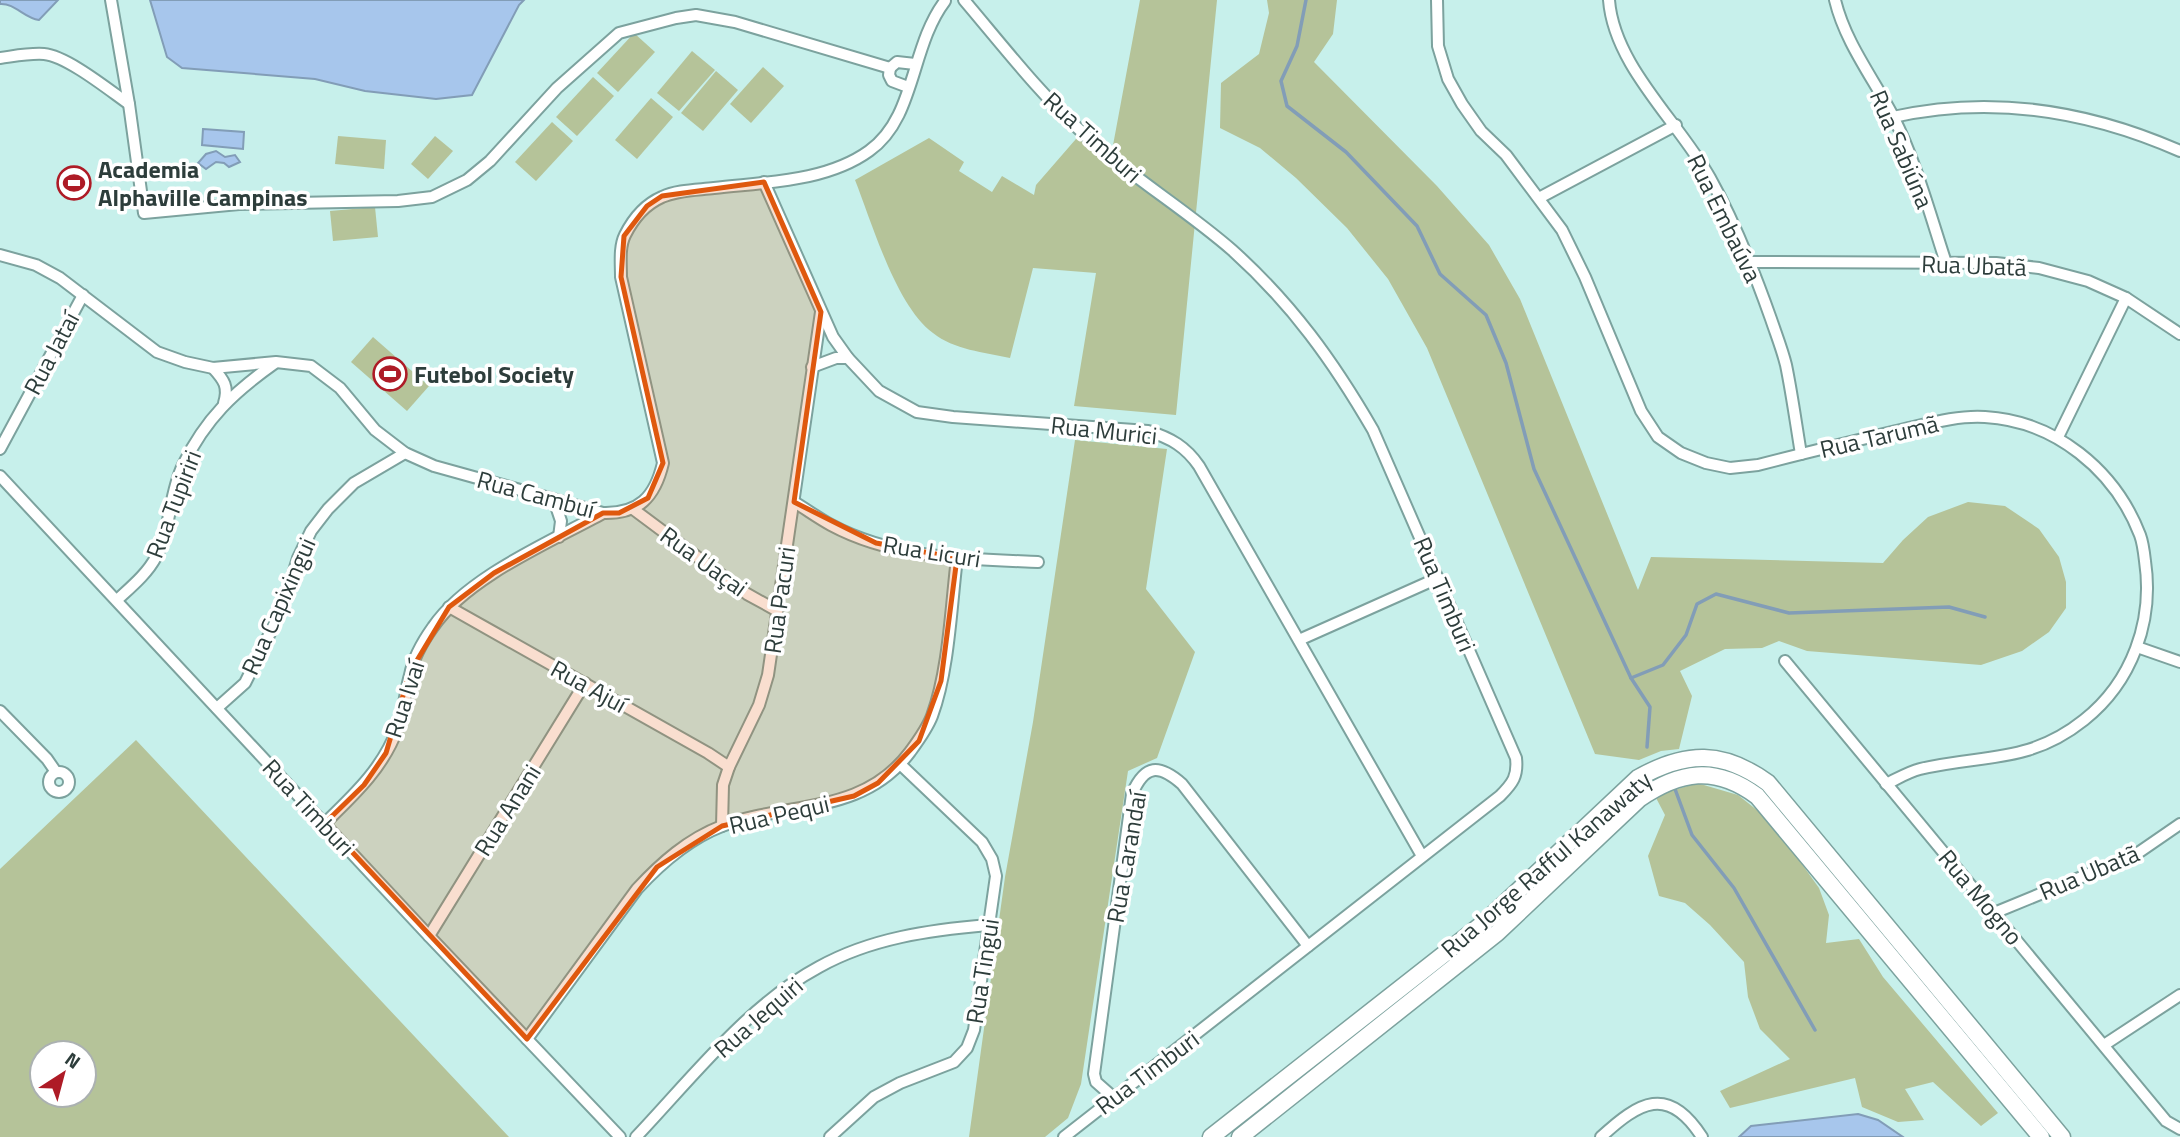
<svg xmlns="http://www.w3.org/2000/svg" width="2180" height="1137" font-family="'Titillium Web',sans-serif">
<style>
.green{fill:#b5c399;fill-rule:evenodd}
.water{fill:#a7c6ec;stroke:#829db7;stroke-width:2}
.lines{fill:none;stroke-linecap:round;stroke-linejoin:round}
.stream{stroke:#829db7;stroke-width:3.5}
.minor-casing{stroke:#7ca29e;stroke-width:14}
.secondary-casing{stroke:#7ca29e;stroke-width:19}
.minor{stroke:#fff;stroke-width:10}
.secondary{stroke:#fff;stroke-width:16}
.marked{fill:#df580e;fill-opacity:0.2;stroke:#df580e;stroke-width:5;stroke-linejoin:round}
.labels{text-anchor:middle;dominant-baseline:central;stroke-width:7;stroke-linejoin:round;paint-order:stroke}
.street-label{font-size:24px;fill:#2d3d3b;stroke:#fff}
.poi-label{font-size:24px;font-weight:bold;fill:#2d3d3b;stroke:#fff;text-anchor:start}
</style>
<rect width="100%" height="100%" fill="#c7f0eb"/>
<g class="green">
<path d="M 1140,0 L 1217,0 L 1176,415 L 1074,406 L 1096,273 L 1033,268 L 1010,358 C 984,352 954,350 933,333 C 896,306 872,223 855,180 L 929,138 L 964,162 L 959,171 L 992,192 L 1002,176 L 1034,195 L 1036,185 L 1082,132 L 1111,156 Z"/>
<path d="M 1267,0 L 1337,0 L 1333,34 L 1314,62 L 1437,186 L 1489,245 L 1520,299 L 1638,590 L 1651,557 L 1883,563 L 1903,540 L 1928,517 L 1968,502 L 2005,506 L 2039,529 L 2059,557 L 2066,582 L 2066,608 L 2049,632 L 2022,651 L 1981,665 L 1807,651 L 1779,641 L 1762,648 L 1725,649 L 1680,671 L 1692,696 L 1679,749 L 1661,751 L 1639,760 L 1595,754 L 1427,348 L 1388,279 L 1347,228 L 1296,178 L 1260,148 L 1220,128 L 1221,83 L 1259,54 L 1269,13 Z"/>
<path d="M 634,33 L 655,52 L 618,92 L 597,73 Z"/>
<path d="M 692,51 L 715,70 L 679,111 L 657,93 Z"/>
<path d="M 763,67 L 784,86 L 751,123 L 730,104 Z"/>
<path d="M 716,71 L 738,90 L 703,131 L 681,113 Z"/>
<path d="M 593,77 L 614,96 L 577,136 L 556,117 Z"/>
<path d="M 651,98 L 673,117 L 637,159 L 615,140 Z"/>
<path d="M 552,122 L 573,141 L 536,181 L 515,162 Z"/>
<path d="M 338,136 L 386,140 L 384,169 L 335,164 Z"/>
<path d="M 435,136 L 453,151 L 428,179 L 411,164 Z"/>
<path d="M 375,207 L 378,237 L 333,241 L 330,211 Z"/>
<path d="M 373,337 L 429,386 L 407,411 L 351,362 Z"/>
<path d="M 1075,440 L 1167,449 L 1146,589 L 1195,652 L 1157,758 L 1128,771 L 1081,1084 L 1068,1118 L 1045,1137 L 969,1137 L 1005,877 L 1033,722 Z"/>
<path d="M 136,740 L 509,1137 L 0,1137 L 0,869 ZM 84,1053 L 84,1095 L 42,1095 L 42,1053 Z"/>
<path d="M 1697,783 L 1738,795 L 1772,822 L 1819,888 L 1829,915 L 1826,943 L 1859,939 L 1883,977 L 1998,1113 L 1981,1126 L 1933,1082 L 1905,1089 L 1924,1120 L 1898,1122 L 1862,1107 L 1855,1078 L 1730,1108 L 1720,1091 L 1790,1059 L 1760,1029 L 1748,997 L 1744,962 L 1710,925 L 1685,903 L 1659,896 L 1648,856 L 1665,815 L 1655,796 Z"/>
</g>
<g class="water">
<path d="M 0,0 L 58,0 L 39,20 C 24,18 15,3 0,4 Z"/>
<path d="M 150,0 L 524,0 L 519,5 L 472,95 L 436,99 L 365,91 L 315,79 L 182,68 L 167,57 Z"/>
<path d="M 203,129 L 244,132 L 243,149 L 202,145 Z"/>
<path d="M 216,151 L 225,157 L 235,155 L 240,162 L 229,167 L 224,163 L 216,162 L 206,169 L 198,163 L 206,154 Z"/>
<path d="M 1858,1114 L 1878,1120 L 1903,1137 L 1739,1137 L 1751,1126 Z"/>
</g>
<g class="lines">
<g class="stream">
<path d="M 1306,0 L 1297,46 L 1281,81 L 1287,106 L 1346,152 L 1417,226 L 1440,274 L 1486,315 L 1506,363 L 1534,469 L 1631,678 L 1650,707 L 1647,747"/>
<path d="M 1631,678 L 1663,665 L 1686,635 L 1697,604 L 1716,594 L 1789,613 L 1949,607 L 1985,617"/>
<path d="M 1675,789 L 1692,835 L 1734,888 L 1815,1030"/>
</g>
<defs>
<g id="minor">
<path d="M 111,0 L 129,104 L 144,213 L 239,204 L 398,201 L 432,197 L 467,180 L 490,161 L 557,88 L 619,33 L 676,18 L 696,15 L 735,22 L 890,68"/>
<path d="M 964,0 C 1003,46 1040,94 1085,135 C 1131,177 1185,209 1232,250 C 1292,304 1333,361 1373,430 L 1516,758 C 1518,776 1513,783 1500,796 L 1064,1137"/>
<path d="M 1437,0 L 1438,46 L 1448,79 L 1462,104 L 1481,131 L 1506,155 L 1562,230 L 1585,277 L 1641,411 L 1658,437 L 1681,453 L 1706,463 L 1730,468 L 1758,465 C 1804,453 1850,442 1896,431 C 1924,425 1956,415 1985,417 C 2055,421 2115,470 2140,535 C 2143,543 2144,552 2145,561 C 2154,621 2132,682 2084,720 C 2029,764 1983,754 1920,769 C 1908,772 1897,779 1886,784"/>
<path d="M 1609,0 C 1614,66 1679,122 1710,178 C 1735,223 1754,271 1771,319 C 1776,334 1782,349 1786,365 C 1792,394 1796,424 1801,454"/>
<path d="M 1835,0 C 1845,42 1873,78 1893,116 C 1916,162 1930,214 1946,263"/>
<path d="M 0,58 C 15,56 29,53 44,54 C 67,56 109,90 129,104"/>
<path d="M 890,68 L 889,75 L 892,81 L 908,87"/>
<path d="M 890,68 L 897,62 L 915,64"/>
<path d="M 1893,117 C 1991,95 2089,111 2180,151"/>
<path d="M 764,182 L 833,337 L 848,358 L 879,391 L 917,412 L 953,417 L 1148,431 C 1171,438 1186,447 1199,466 L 1422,856"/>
<path d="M 1539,198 L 1676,125"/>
<path d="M 0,255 L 36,265 L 60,278 L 157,352 L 185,362 L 213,368 L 276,362 L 311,366 L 340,388 L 375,430 L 405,453 L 434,466 L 603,513 C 639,514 655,497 663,463 L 621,277 C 621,263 619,247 625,235 C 633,219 646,204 662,197 C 677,190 697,190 714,188 C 765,182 826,182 869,151 C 916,118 910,47 945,1"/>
<path d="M 1751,262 L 1996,263 L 2039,268 L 2088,281 L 2126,298 L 2180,334"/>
<path d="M 812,367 L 836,358 L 848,358"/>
<path d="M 213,368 C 224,380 229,387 224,403"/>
<path d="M 2058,437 L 2126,298"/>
<path d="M 0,449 L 83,295"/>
<path d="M 0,476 L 429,936 L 620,1137"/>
<path d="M 554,500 L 561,521 L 559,537"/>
<path d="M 794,502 C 806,509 818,518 831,525 C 894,559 968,559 1038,562"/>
<path d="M 633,509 L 747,594 L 776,610"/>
<path d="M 117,600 C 131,587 147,574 156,557 C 171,528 169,494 183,465 C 206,418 234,392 275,363"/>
<path d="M 449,607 L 708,753 L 729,767"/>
<path d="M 1299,640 L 1438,578"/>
<path d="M 2137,647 L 2180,662"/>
<path d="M 1785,661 L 2166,1121 L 2180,1129"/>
<path d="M 217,708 L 245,683 L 282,609 L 298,558 L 311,531 L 328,509 L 354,483 L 405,453"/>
<path d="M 0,711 L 47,759 L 56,772"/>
<circle cx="59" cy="782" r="10"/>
<path d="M 325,823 C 355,794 384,767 398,727 C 404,710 405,692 410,675 C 413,659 423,641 433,627 C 467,577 550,542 603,513"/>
<path d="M 722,826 L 723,785 L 729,767 L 759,705 L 768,675 L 821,312"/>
<path d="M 1994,913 L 2135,855 L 2180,824"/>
<path d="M 429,936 L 585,683"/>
<path d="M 527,1039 L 637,889 C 661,863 688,839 722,826 C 788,801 862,816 910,752 C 918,741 927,729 932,716 C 949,670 951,607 957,558"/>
<path d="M 2104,1045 L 2180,995"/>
<path d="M 1113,1097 L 1096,1082 L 1094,1074 L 1132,794 C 1145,764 1159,764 1182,784 L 1308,946"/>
<path d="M 636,1137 C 691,1079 748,1005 819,967 C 871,938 930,930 988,925"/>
<path d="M 830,1137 L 874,1097 L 900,1083 L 954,1062 L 967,1048 L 974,1030 L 996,876 L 992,859 L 982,842 L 901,765"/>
<path d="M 1601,1137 C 1639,1102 1668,1084 1702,1137"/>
</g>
<g id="secondary">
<path d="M 1211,1137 L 1485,922 L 1638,778 C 1686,751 1723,750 1768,783 L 2062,1137"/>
<path d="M 1240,1137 L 1497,933 L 1639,799 C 1680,771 1715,765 1757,796 L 2041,1137"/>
</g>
</defs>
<use href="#minor" class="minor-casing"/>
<use href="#secondary" class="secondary-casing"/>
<use href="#minor" class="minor"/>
<use href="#secondary" class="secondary"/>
</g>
<path class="marked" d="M 764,182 L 821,312 L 794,502 L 876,543 L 957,558 L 941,681 L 919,741 L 878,783 L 854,796 L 722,826 L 657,867 L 527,1039 L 325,823 L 364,785 L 386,753 L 410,672 L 449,607 L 494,573 L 603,513 L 619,513 L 648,498 L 663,463 L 621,277 L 624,236 L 647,206 L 662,196 Z"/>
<defs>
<symbol id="stadium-ring" viewBox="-11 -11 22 22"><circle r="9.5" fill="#fff" stroke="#ae1b26" stroke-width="1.5"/><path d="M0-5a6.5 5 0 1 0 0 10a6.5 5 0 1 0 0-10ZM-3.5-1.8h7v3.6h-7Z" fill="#ae1b26"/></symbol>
</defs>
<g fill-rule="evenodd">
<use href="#stadium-ring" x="55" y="164" width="38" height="38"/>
<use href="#stadium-ring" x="371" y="355" width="38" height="38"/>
</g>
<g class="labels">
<g class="street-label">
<text transform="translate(1093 137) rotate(42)">Rua Timburi</text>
<text transform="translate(1902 149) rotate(67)">Rua Sabiúna</text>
<text transform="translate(1725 218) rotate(64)">Rua Embaúva</text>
<text transform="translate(1974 265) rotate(2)">Rua Ubatã</text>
<text transform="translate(51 353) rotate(-62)">Rua Jataí</text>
<text transform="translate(1104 430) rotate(6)">Rua Murici</text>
<text transform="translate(1879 436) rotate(-13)">Rua Tarumã</text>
<text transform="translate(536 494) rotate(15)">Rua Cambuí</text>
<text transform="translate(173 504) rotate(-69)">Rua Tupiriri</text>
<text transform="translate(932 551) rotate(9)">Rua Licuri</text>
<text transform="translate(704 561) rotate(36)">Rua Uaçai</text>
<text transform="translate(1445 594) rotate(67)">Rua Timburi</text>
<text transform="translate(779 600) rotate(-82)">Rua Pacuri</text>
<text transform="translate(278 606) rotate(-66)">Rua Capixingui</text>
<text transform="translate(589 686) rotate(29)">Rua Ajuí</text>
<text transform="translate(404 699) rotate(-72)">Rua Ivaí</text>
<text transform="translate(309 807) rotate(47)">Rua Timburi</text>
<text transform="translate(507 810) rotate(-58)">Rua Anani</text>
<text transform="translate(779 814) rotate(-13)">Rua Pequi</text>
<text transform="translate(1126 857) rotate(-80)">Rua Carandaí</text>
<text transform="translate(1546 864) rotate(-41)">Rua Jorge Rafful Kanawaty</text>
<text transform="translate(2089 872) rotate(-23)">Rua Ubatã</text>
<text transform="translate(1981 897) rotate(50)">Rua Mogno</text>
<text transform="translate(982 971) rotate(-81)">Rua Tingui</text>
<text transform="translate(758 1017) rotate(-41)">Rua Jequiri</text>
<text transform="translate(1147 1072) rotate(-37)">Rua Timburi</text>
</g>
<g class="poi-label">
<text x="98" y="169">Academia<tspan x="98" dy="28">Alphaville Campinas</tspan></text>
<text x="414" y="374">Futebol Society</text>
</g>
</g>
<g transform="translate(63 1074) rotate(36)"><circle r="33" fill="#ffffff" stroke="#abb1b1" stroke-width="2"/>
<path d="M0-5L12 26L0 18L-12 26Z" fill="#ae1b26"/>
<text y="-10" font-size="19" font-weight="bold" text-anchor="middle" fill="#2d3d3b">N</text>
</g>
</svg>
